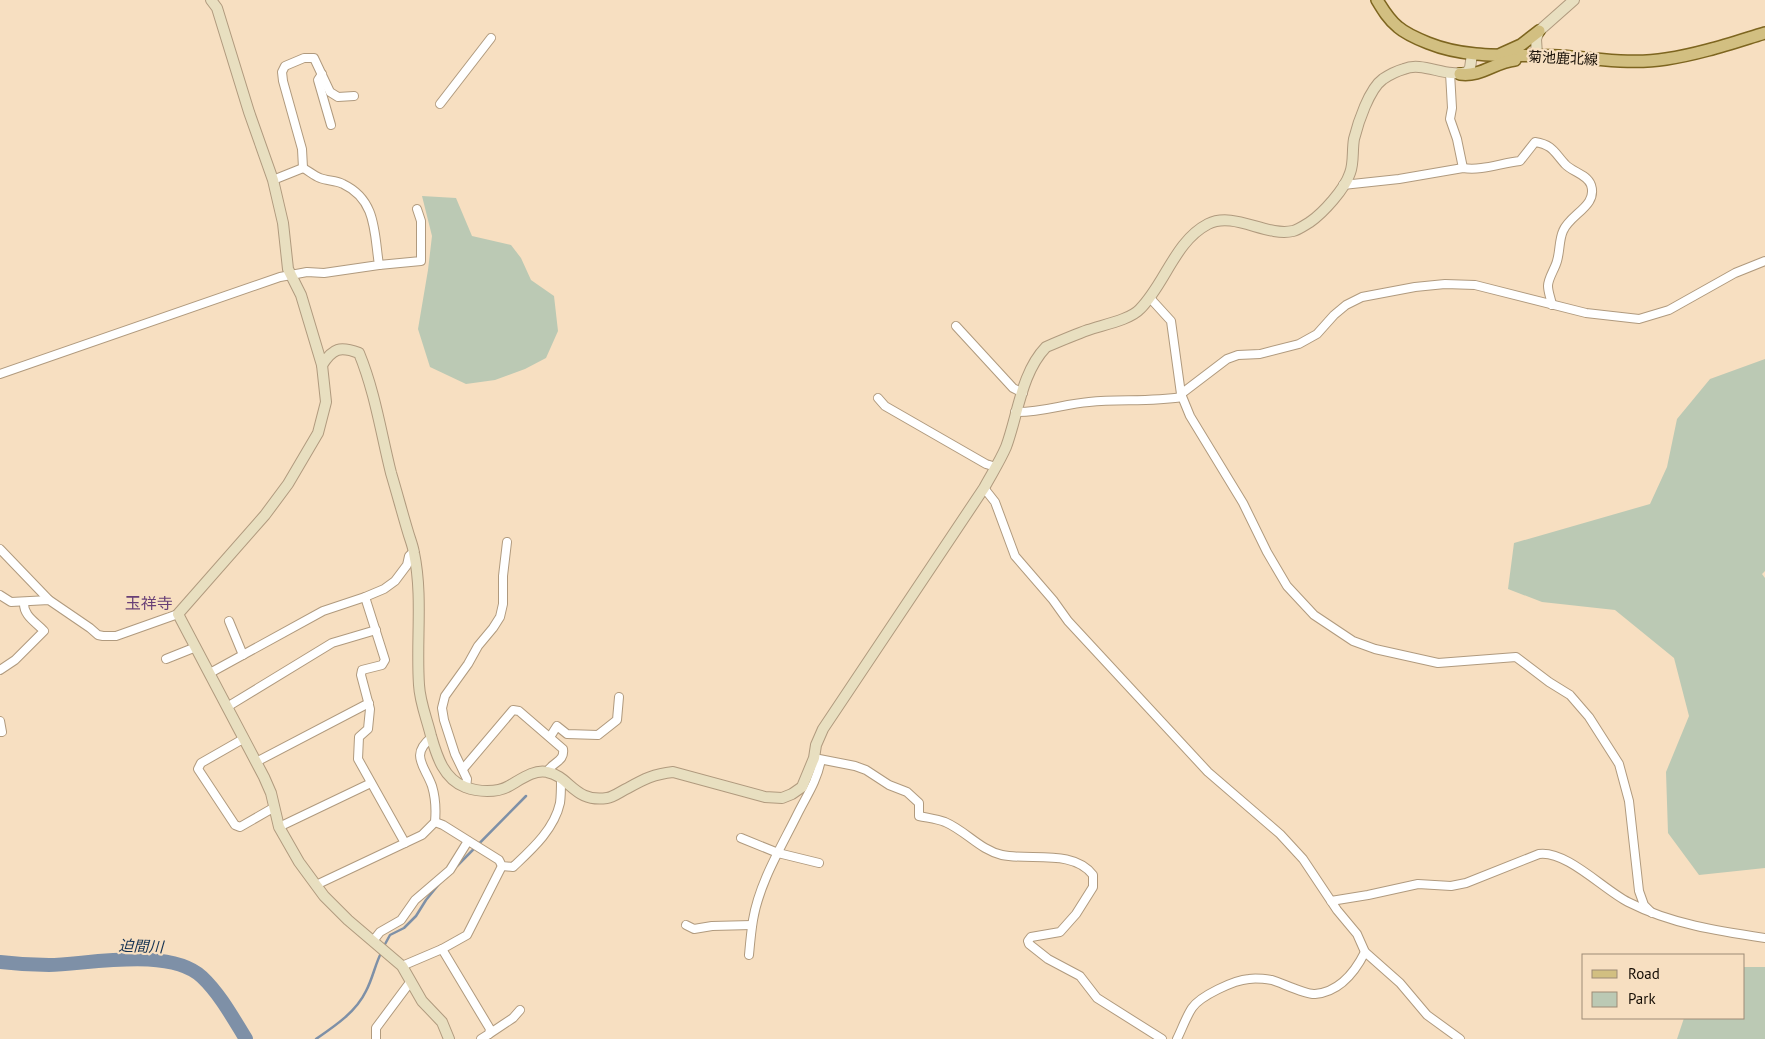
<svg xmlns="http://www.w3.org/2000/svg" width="1765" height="1039" font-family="'PT Sans','Noto Sans JP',sans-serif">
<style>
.green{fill:#bbc9b4}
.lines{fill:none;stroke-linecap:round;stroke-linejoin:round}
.stream{stroke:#7e90a7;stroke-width:2.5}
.river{stroke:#7e90a7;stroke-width:14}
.street-casing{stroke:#b09a7e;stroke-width:10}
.secondary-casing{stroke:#b09a7e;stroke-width:12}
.primary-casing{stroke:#7d651f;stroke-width:14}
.street{stroke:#fff;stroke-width:8}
.secondary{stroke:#e8dfc0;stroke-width:10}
.primary{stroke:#d2bf81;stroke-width:11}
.labels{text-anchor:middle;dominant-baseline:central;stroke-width:4.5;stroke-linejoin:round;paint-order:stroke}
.street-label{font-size:14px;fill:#160e05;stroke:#f7dfc1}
.water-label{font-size:15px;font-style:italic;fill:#133152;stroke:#f7dfc1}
.quarter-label{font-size:16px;fill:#683f76;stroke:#f7dfc1}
</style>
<rect width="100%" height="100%" fill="#f7dfc1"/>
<g class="green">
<path d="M 422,196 L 456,198 L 472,236 L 511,245 L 521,258 L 531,280 L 554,296 L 558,331 L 546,358 L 525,369 L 495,380 L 466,384 L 430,367 L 418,329 L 428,270 L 432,236 Z"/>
<path d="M 1765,359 L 1765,571 L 1762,574 L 1765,578 L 1765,868 L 1699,875 L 1668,833 L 1666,772 L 1689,716 L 1674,658 L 1615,610 L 1542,602 L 1508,589 L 1514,543 L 1650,504 L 1667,467 L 1677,419 L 1710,379 Z"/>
<path d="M 1744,967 L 1765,967 L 1765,1039 L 1677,1039 L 1684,1018 L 1744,1018 Z"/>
</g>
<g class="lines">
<g class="stream">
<path d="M 457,866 L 526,796"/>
<path d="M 384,946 L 390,935 L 404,928 L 416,916 L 426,900 L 439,884"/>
<path d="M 316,1039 C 335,1026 356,1012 366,991 C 373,978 375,964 382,951"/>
</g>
<path class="river" d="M 0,962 C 16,964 33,965 49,965 C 90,964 170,947 202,977 C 220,994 233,1018 246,1039"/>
<defs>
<g id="street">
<path d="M 1450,73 L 1452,108 L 1450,119 L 1457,139 L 1463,168"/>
<path d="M 322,74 L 318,80 L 331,125"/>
<path d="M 440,104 L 491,38"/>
<path d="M 303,168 L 302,149 L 283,81 L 282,72 L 285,66 L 304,58 L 314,58 L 330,92 L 338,97 L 354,96"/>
<path d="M 273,180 L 303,168"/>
<path d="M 1343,185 L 1399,179 L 1463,168 C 1482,171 1501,163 1520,161 L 1535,142 C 1553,145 1554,152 1565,164 C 1572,172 1587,174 1591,185 C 1598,206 1570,214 1563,231 C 1559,240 1560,251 1557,261 C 1555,269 1548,278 1548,286 C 1548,292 1551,299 1552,305"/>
<path d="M 379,265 L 421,261 L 421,221 L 417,209"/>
<path d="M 1150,298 L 1171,321 L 1181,394 L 1190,416 L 1243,503 L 1267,552 L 1287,586 L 1314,615 L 1353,641 L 1375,649 L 1438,663 L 1516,657 L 1549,682 L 1570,695 L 1589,717 L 1619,764 L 1629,801 L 1639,891 L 1644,905 L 1652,913"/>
<path d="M 956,326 L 1013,388 L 1023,393"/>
<path d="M 0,374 L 280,277 L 307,272 L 324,273 L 379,265 C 374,233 377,200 343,184 C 336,180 327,181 320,178 C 314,176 309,171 303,168"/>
<path d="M 1181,394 L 1227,359 L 1238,355 L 1260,354 L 1299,344 L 1317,334 L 1334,315 L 1346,305 L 1362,297 L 1415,287 L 1445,284 L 1475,285 L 1586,313 L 1639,319 L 1669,310 L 1735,273 L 1765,261"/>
<path d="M 878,398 L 885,406 L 986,464 L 996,467"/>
<path d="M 1015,412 C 1040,413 1064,404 1089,402 C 1120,399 1151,402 1182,397"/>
<path d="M 984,488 L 995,502 L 1015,556 L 1053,600 L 1068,621 L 1208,772 L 1280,834 L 1303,859 L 1337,910 L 1357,934 L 1365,952 L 1400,983 L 1427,1015 L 1460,1039"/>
<path d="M 0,549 L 49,600"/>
<path d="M 0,595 L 11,602 L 49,600 L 90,628 L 98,635 L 103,636 L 116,636 L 178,614"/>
<path d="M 365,597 L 385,660 L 382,665 L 362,670 L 361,675 L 370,709 L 368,729 L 359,737 L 358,759 L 405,843"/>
<path d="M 229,621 L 243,655"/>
<path d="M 166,659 L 196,647"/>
<path d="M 0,670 L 15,660 L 44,631 C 36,622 23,616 24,602"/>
<path d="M 210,673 L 323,611 L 365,597 L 384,589 L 395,581 L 407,565 L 409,556 L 414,551"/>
<path d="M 227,707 L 332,643 L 376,630"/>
<path d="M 0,721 L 2,732 L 0,732"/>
<path d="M 550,737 L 557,726 L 567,734 L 598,735 L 617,720 L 619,697"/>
<path d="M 243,739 L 201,763 L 198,769 L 235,825 L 240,827 L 273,808"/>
<path d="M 814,758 L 855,766 L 866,770 L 889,785 L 907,792 L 919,803 L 919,816 C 928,818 937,819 945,822 C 966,831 980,850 1002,855 C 1031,861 1073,849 1093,875 L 1093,887 L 1076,914 L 1060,932 L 1031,937 L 1028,941 L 1029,944 L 1048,959 L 1080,976 L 1097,998 L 1162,1039"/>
<path d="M 256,762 L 369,703"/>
<path d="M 463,769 L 513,710 L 519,711 L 563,749 C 565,762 552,762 547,772"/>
<path d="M 466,788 L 467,779 L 455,754 L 444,720 L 442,708 L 445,696 L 468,664 L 478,646 L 493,628 L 500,617 L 503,604 L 503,576 L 507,542"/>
<path d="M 435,822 L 443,825 L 499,860 L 502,866 L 513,867 C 531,850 554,830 560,803 C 561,796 561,787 561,779"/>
<path d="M 279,827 L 371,783"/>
<path d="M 741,838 L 778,853 L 819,863"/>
<path d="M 316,885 L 422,835 L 435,822 C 436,811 435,796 432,786 C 425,766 409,755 432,737"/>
<path d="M 1331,901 L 1368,895 L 1418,884 L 1451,886 L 1466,883 L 1539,854 C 1566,850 1604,890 1628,902 C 1671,924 1718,931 1765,938"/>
<path d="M 686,925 L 694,929 L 712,926 L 752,925"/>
<path d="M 373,941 L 380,932 L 401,920 L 415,900 L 450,870 L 468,841"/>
<path d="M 442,949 L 490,1029 L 489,1034 L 481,1039"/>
<path d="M 749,955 C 750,944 751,932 753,920 C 759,884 780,849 796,817 C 806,796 816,784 821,760"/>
<path d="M 402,966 L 442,949 L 467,935 L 502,866"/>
<path d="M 489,1034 L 513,1018 L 520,1010"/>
<path d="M 376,1039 L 376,1028 L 411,981"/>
<path d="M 1177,1039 C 1182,1029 1186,1017 1192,1008 C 1200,996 1234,980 1249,979 C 1255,978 1265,979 1272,980 C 1282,983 1306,995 1315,994 C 1339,992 1355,972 1365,952"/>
</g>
<g id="secondary">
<path d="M 211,0 L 217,8 L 249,112 L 273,180 L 283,223 L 288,269 L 301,295 L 322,365 L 326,402 L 318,433 L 288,484 L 265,515 L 178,614 L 264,777 L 271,793 L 279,827 L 299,862 L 324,896 L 348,920 L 402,966 L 422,1001 L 442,1022 L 449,1039"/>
<path d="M 1537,55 L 1536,39 L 1539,31 L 1574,0"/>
<path d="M 322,365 C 333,348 340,346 359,353 C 375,392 381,433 391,473 C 397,493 402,512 408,532 C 410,539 413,546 414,553 C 423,596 416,641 419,685 C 420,703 427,719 431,736 C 437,757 444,779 465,787 C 478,792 497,793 509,786 C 520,780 534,769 547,772 C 570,776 574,803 607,798 C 614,797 621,791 628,788 C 644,779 654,774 673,772 L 765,797 L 782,798 L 792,794 L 802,787 L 814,758 L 816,745 L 823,729 L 984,488 C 991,475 1000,461 1006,447 C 1018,415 1021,373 1046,347 C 1060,341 1074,335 1088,330 C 1102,325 1130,320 1140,309 C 1165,284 1175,241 1208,224 C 1234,211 1266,237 1293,231 C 1298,230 1305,225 1310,222 C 1323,213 1345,189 1350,173 C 1354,163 1352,150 1354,139 C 1358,123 1369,89 1383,79 C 1389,75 1397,71 1404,69 C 1422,61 1447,78 1467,72 L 1470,68 L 1472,54"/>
</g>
<g id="primary">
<path d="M 1377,0 C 1383,10 1389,20 1398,27 C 1406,34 1418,39 1428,43 C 1470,60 1515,54 1559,56 C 1595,58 1630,65 1666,59 C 1700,54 1732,43 1765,33"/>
<path d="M 1501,54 L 1521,45 L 1539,31"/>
<path d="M 1460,74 C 1481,77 1495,62 1515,60"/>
</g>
</defs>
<use href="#street" class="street-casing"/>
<use href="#secondary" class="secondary-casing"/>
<use href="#primary" class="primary-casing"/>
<use href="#street" class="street"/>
<use href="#secondary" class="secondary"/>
<use href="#primary" class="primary"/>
</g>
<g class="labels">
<g class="street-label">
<text transform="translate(1563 58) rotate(3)">菊池鹿北線</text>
</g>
<g class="water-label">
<text transform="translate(141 946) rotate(2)">迫間川</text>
</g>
<g class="quarter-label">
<text x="149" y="603">玉祥寺</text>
</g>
</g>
<rect x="1582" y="954" width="162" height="65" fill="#f7dfc1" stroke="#9d8b76"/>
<rect x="1592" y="970" width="25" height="8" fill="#d2bf81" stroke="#9d8b76"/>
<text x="1628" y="979" font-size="15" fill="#160e05">Road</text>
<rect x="1592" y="992" width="25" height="15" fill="#bbc9b4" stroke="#9d8b76"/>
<text x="1628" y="1004" font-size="15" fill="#160e05">Park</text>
</svg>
